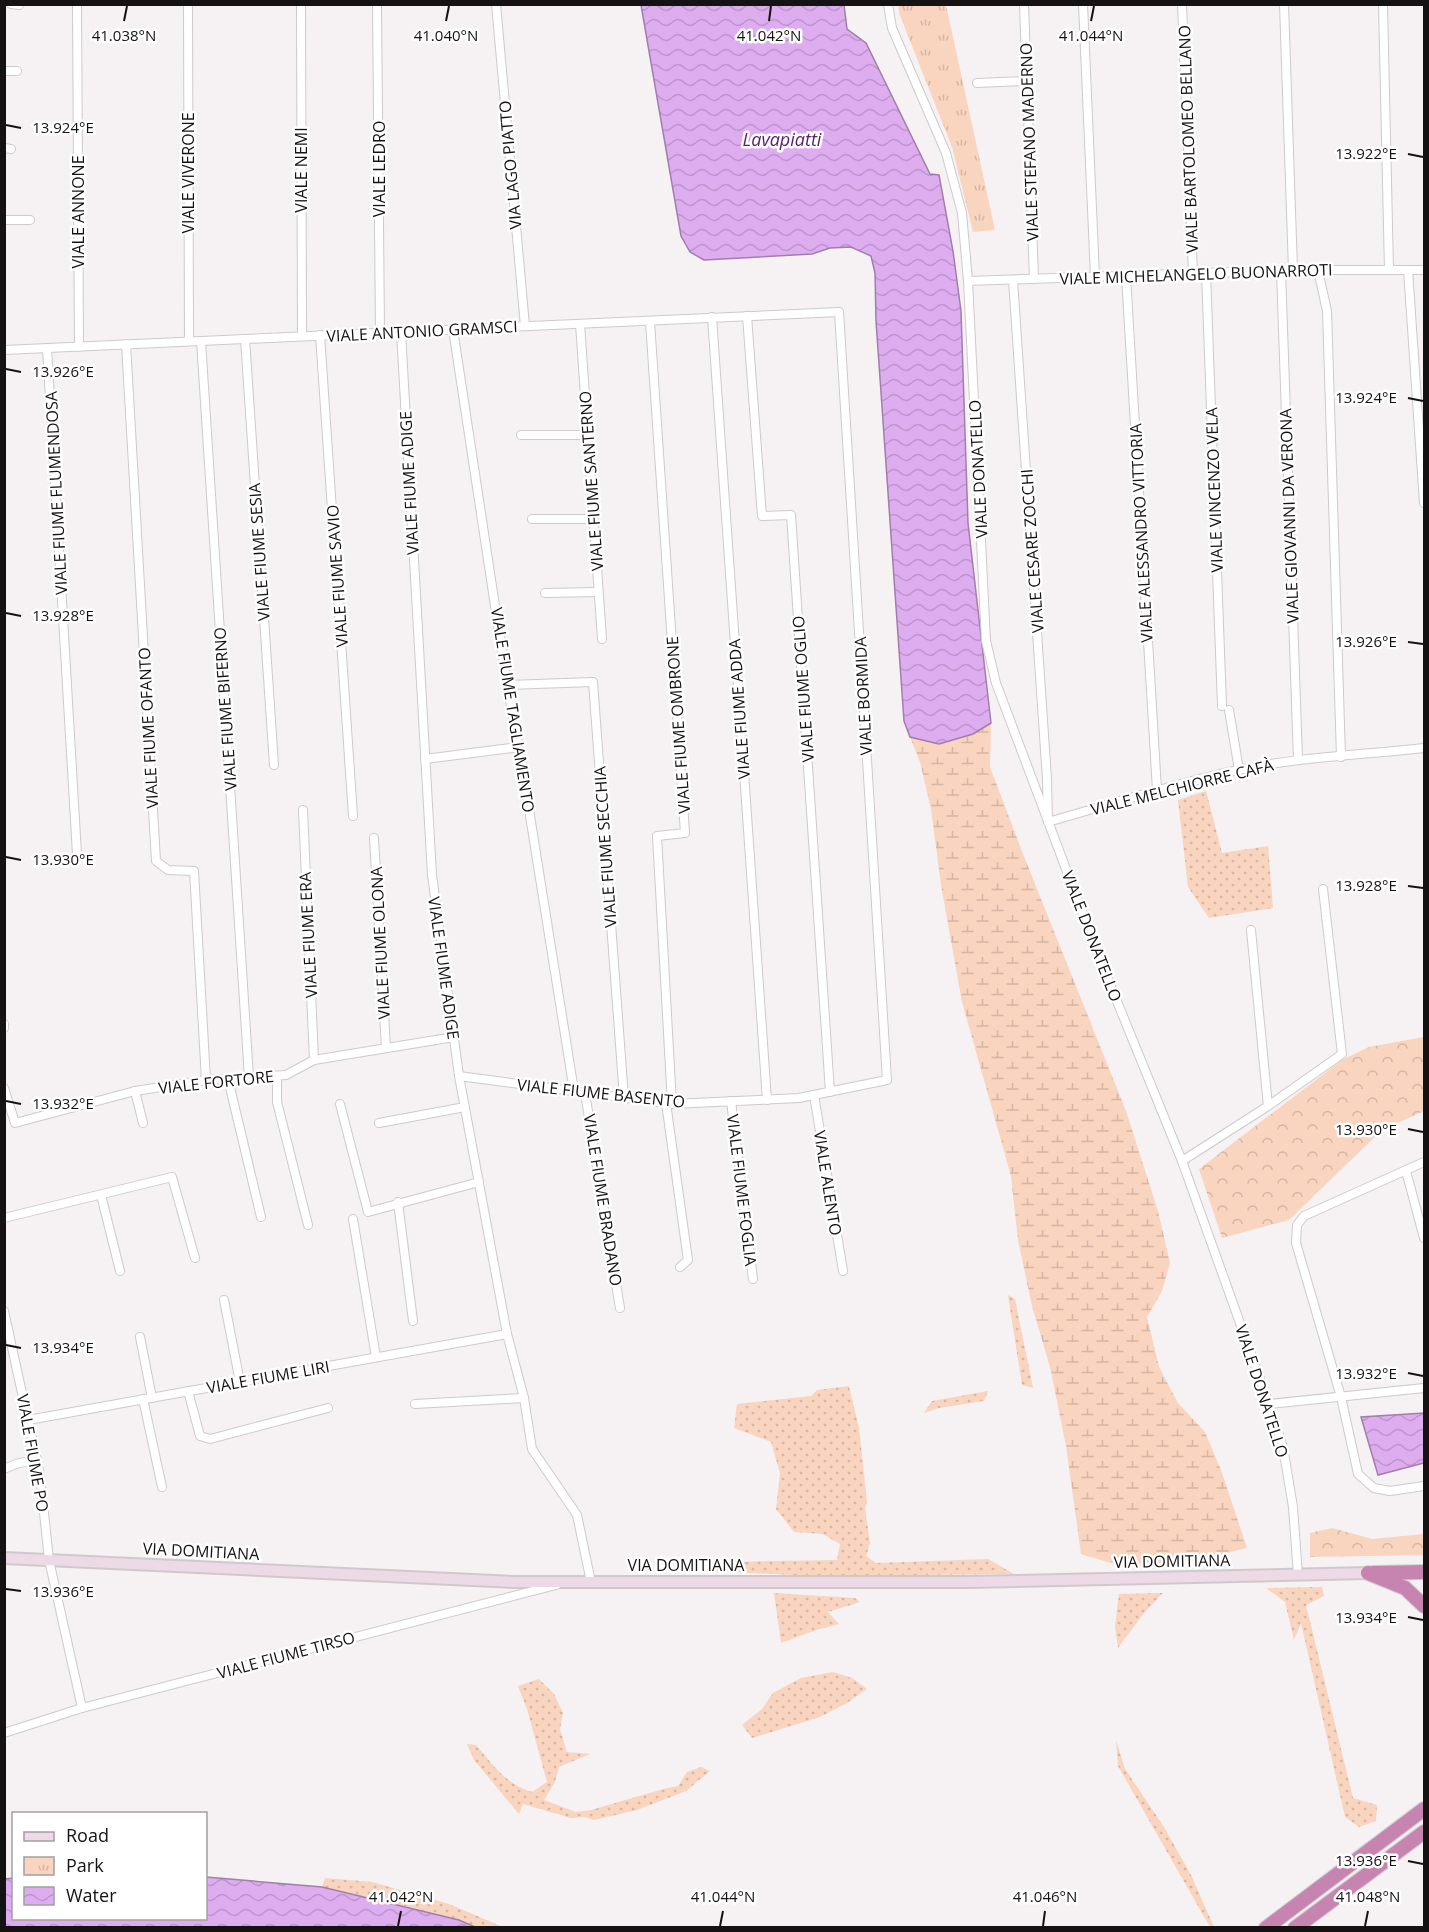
<svg xmlns="http://www.w3.org/2000/svg" width="1429" height="1932" font-family="'Open Sans',sans-serif">
<style>
.grass{fill:url(#grass-dots)}
.forest{fill:url(#forest-crowns)}
.wetland{fill:url(#wetland-marsh)}
.park{fill:url(#park-tufts)}
.water{fill:url(#water-waves);stroke:#a17ead;stroke-width:1.5}
.lines{fill:none;stroke-linecap:round;stroke-linejoin:round}
.street-casing{stroke:#cecacb;stroke-width:10}
.secondary-casing{stroke:#cecacb;stroke-width:14}
.highway-casing{stroke:#d0d0d0;stroke-width:16}
.street{stroke:#fff;stroke-width:8}
.secondary{stroke:#eedae7;stroke-width:10}
.highway{stroke:#c784b0;stroke-width:14}
.ticks{fill:none;stroke:#141212;stroke-width:2}
.labels{text-anchor:middle;dominant-baseline:central;stroke-width:5;stroke-linejoin:round;paint-order:stroke}
.street-label{font-size:16px;fill:#141212;stroke:#fff}
.water-label{font-size:18px;font-style:italic;fill:#581d6b;stroke:#fff}
.ticks-label{font-size:15px;text-anchor:middle;fill:#141212;stroke:#fff;stroke-width:5;stroke-linejoin:round;paint-order:stroke}
</style>
<defs>
<pattern id="grass-dots" width="8" height="8" patternUnits="userSpaceOnUse" patternTransform="scale(1.5)"><rect width="8" height="8" fill="#f9d4bf"/><path d="M2 2h.1M6 6h.1" fill="none" stroke="#d5b5a3" stroke-width="1.8" stroke-linecap="round"/></pattern>
<pattern id="forest-crowns" width="20" height="18" patternUnits="userSpaceOnUse" patternTransform="scale(1.5)"><rect width="20" height="18" fill="#f9d4bf"/><path d="M2 6a3 3 0 1 1 6 0M12 15a3 3 0 1 1 6 0" fill="none" stroke="#d5b5a3"/></pattern>
<pattern id="wetland-marsh" width="20" height="14" patternUnits="userSpaceOnUse" patternTransform="scale(1.5)"><rect width="20" height="14" fill="#f9d4bf"/><path d="M1 5h8M5 5V1M11 12h8M15 12V8" fill="none" stroke="#d5b5a3"/></pattern>
<pattern id="park-tufts" width="24" height="20" patternUnits="userSpaceOnUse" patternTransform="scale(1.5)"><rect width="24" height="20" fill="#f9d4bf"/><path d="M3 7l-1-3M5 7V3M7 7l1-3M15 17l-1-3M17 17v-4M19 17l1-3" fill="none" stroke="#d5b5a3"/></pattern>
<pattern id="water-waves" width="16" height="10" patternUnits="userSpaceOnUse" patternTransform="scale(1.5)"><rect width="16" height="10" fill="#deadf0"/><path d="M0 5q4-4 8 0t8 0" fill="none" stroke="#be94cd"/></pattern>
</defs>
<rect width="100%" height="100%" fill="#f6f1f2"/>
<g class="grass">
<path d="M 1206,791 L 1222,853 L 1268,846 L 1273,908 L 1209,918 L 1188,887 L 1178,800 Z"/>
<path d="M 1008,1295 L 1015,1299 L 1033,1388 L 1022,1385 Z"/>
<path d="M 849,1386 L 859,1428 L 867,1501 L 865,1508 L 870,1543 L 866,1556 L 876,1563 L 988,1559 L 1014,1574 L 814,1576 L 708,1571 L 727,1562 L 837,1560 L 840,1544 L 823,1534 L 794,1532 L 776,1509 L 780,1473 L 771,1442 L 734,1428 L 737,1404 L 811,1396 L 817,1390 Z"/>
<path d="M 988,1391 L 984,1401 L 939,1408 L 924,1413 L 932,1401 Z"/>
<path d="M 1322,1587 L 1324,1596 L 1306,1605 L 1353,1798 L 1377,1805 L 1376,1821 L 1359,1827 L 1345,1817 L 1301,1623 L 1294,1640 L 1285,1602 L 1266,1588 Z"/>
<path d="M 774,1593 L 855,1598 L 860,1602 L 828,1612 L 839,1624 L 816,1630 L 781,1643 Z"/>
<path d="M 1163,1593 L 1144,1613 L 1118,1648 L 1115,1626 L 1119,1594 Z"/>
<path d="M 833,1672 L 852,1678 L 867,1689 L 847,1703 L 820,1717 L 752,1738 L 742,1725 L 762,1709 L 773,1693 L 801,1678 Z"/>
<path d="M 539,1679 L 554,1694 L 563,1713 L 560,1729 L 567,1752 L 590,1754 L 559,1767 L 555,1782 L 544,1800 L 576,1812 L 591,1810 L 667,1788 L 678,1786 L 687,1772 L 701,1767 L 710,1771 L 686,1791 L 637,1810 L 594,1820 L 585,1817 L 571,1818 L 523,1804 L 519,1814 L 474,1760 L 467,1744 L 476,1745 C 492,1764 508,1786 532,1792 L 547,1782 L 527,1709 L 518,1686 Z"/>
<path d="M 1116,1740 L 1125,1769 L 1164,1827 L 1191,1875 L 1214,1927 L 1210,1927 L 1118,1766 Z"/>
<path d="M 325,1878 L 372,1882 L 449,1904 L 503,1927 L 475,1927 L 459,1920 L 322,1887 Z"/>
</g>
<g class="forest">
<path d="M 1424,1037 L 1424,1111 L 1382,1130 L 1289,1220 L 1222,1238 L 1199,1169 L 1342,1060 L 1369,1047 Z"/>
<path d="M 1332,1528 L 1372,1539 L 1424,1534 L 1424,1555 L 1310,1557 L 1310,1533 Z"/>
</g>
<path class="wetland" d="M 991,723 L 990,767 L 1023,854 L 1126,1111 L 1158,1211 L 1170,1263 L 1162,1291 L 1147,1317 L 1159,1367 L 1178,1403 L 1205,1432 L 1221,1470 L 1247,1548 L 1187,1563 L 1114,1564 L 1081,1554 L 1066,1446 L 1050,1367 L 1032,1306 L 1018,1240 L 1011,1176 L 962,1002 L 941,885 L 931,809 L 920,762 L 910,737 L 939,744 L 973,734 Z"/>
<path class="park" d="M 898,5 L 946,5 L 995,230 L 973,232 L 952,147 L 899,13 Z"/>
<g class="water">
<path d="M 641,5 L 844,5 L 847,29 L 866,43 L 930,174 L 939,175 L 953,251 L 961,311 L 968,523 L 991,723 L 973,734 L 939,744 L 910,737 L 904,721 L 876,321 L 875,273 L 871,256 L 851,247 L 830,248 L 812,254 L 704,260 L 690,252 L 681,236 Z"/>
<path d="M 1424,1413 L 1424,1463 L 1378,1475 L 1361,1417 Z"/>
<path d="M 206,1877 L 322,1887 L 459,1920 L 475,1927 L 5,1927 L 5,1879 L 13,1878 L 14,1918 L 206,1918 Z"/>
</g>
<g class="lines">
<defs>
<g id="street">
<path d="M 11,4 L 19,5"/>
<path d="M 77,4 L 79,347"/>
<path d="M 188,4 L 189,341"/>
<path d="M 301,4 L 302,336"/>
<path d="M 377,4 L 380,333"/>
<path d="M 496,4 L 525,326"/>
<path d="M 888,4 L 892,28 L 946,153 L 962,213 L 968,281 L 986,641 L 996,683 L 1101,962 L 1182,1161 L 1269,1404 L 1283,1447 L 1293,1507 L 1298,1575"/>
<path d="M 1024,4 L 1034,279"/>
<path d="M 1083,4 L 1095,277"/>
<path d="M 1182,4 L 1193,274"/>
<path d="M 1284,4 L 1293,270"/>
<path d="M 1383,4 L 1389,270"/>
<path d="M 4,71 L 17,71"/>
<path d="M 977,83 L 1026,81"/>
<path d="M 4,148 L 11,149"/>
<path d="M 4,220 L 30,220"/>
<path d="M 1318,270 L 1327,311 L 1341,757"/>
<path d="M 1408,270 L 1424,503"/>
<path d="M 1281,271 L 1298,760"/>
<path d="M 1206,273 L 1222,706"/>
<path d="M 1126,276 L 1157,790"/>
<path d="M 1013,280 L 1047,779 L 1048,822 C 1111,804 1174,784 1238,770 C 1299,757 1362,755 1424,748"/>
<path d="M 968,281 L 1293,270 L 1424,270"/>
<path d="M 747,316 L 762,516 L 791,515 L 830,1092"/>
<path d="M 712,317 L 767,1100"/>
<path d="M 650,322 L 685,833 L 657,836 L 672,1104"/>
<path d="M 580,324 L 602,639"/>
<path d="M 453,329 L 507,685 L 519,747 L 574,1091"/>
<path d="M 401,332 L 432,875 L 459,1076 L 507,1334 L 524,1398 L 532,1449 L 577,1515 L 591,1582"/>
<path d="M 320,335 L 353,816"/>
<path d="M 245,339 L 274,765"/>
<path d="M 201,341 L 249,1077"/>
<path d="M 126,344 L 156,861 L 168,870 L 194,871 L 206,1080"/>
<path d="M 47,348 L 77,854"/>
<path d="M 4,350 L 839,312 L 887,1080 L 799,1098 L 672,1104 L 459,1076"/>
<path d="M 521,435 L 589,435"/>
<path d="M 532,519 L 594,519"/>
<path d="M 545,593 L 598,592"/>
<path d="M 507,685 L 593,682 L 624,1098"/>
<path d="M 1229,710 L 1239,770"/>
<path d="M 425,759 L 519,747"/>
<path d="M 303,810 L 314,1060"/>
<path d="M 374,838 L 386,1048"/>
<path d="M 1251,930 L 1268,1106"/>
<path d="M 4,1024 L 4,1028"/>
<path d="M 277,1076 L 277,1102 L 308,1225"/>
<path d="M 228,1079 L 261,1217"/>
<path d="M 4,1088 L 15,1123 L 135,1091 L 206,1080 L 286,1075 L 314,1060 L 454,1037"/>
<path d="M 135,1091 L 143,1123"/>
<path d="M 585,1093 L 620,1308"/>
<path d="M 814,1095 L 843,1271"/>
<path d="M 731,1101 L 753,1279"/>
<path d="M 666,1103 L 688,1260 L 680,1267"/>
<path d="M 340,1104 L 368,1212 L 479,1182"/>
<path d="M 379,1123 L 465,1107"/>
<path d="M 1182,1161 L 1268,1106 L 1342,1054 L 1323,889"/>
<path d="M 1424,1162 L 1304,1216 L 1297,1225 L 1296,1243 L 1341,1397 L 1358,1474 L 1374,1488 L 1390,1491 L 1424,1486"/>
<path d="M 1406,1171 L 1424,1238"/>
<path d="M 101,1195 L 120,1271"/>
<path d="M 398,1202 L 413,1321"/>
<path d="M 4,1218 L 172,1177 L 195,1258"/>
<path d="M 353,1219 L 376,1357"/>
<path d="M 224,1300 L 240,1382"/>
<path d="M 4,1311 L 40,1475 L 49,1560 L 82,1708"/>
<path d="M 140,1337 L 152,1398"/>
<path d="M 188,1391 L 200,1436 L 210,1439 L 328,1408"/>
<path d="M 143,1399 L 162,1487"/>
<path d="M 415,1404 L 524,1398"/>
<path d="M 1269,1404 L 1424,1388"/>
<path d="M 28,1420 L 507,1334"/>
<path d="M 4,1469 L 16,1464 L 37,1459"/>
<path d="M 4,1733 L 82,1708 L 556,1585"/>
</g>
<path id="secondary" d="M 4,1558 L 514,1582 L 970,1582 L 1368,1573"/>
<g id="highway">
<path d="M 1368,1573 L 1405,1588 L 1424,1606"/>
<path d="M 1373,1573 L 1424,1572"/>
<path d="M 1266,1928 L 1424,1809"/>
<path d="M 1295,1928 L 1424,1832"/>
</g>
</defs>
<use href="#street" class="street-casing"/>
<use href="#secondary" class="secondary-casing"/>
<use href="#highway" class="highway-casing"/>
<use href="#street" class="street"/>
<use href="#secondary" class="secondary"/>
<use href="#highway" class="highway"/>
</g>
<path class="ticks" d="M 124,21 L 127,6M 446,21 L 449,6M 769,21 L 771,6M 1091,21 L 1094,6M 6,125 L 21,128M 1408,154 L 1423,157M 6,369 L 21,372M 1408,398 L 1423,401M 6,613 L 21,616M 1408,642 L 1423,644M 6,857 L 21,860M 1408,886 L 1423,888M 6,1101 L 21,1104M 1408,1129 L 1423,1132M 6,1345 L 21,1348M 1408,1373 L 1423,1376M 6,1589 L 21,1591M 1408,1617 L 1423,1620M 1408,1861 L 1423,1864M 398,1926 L 401,1911M 720,1926 L 723,1911M 1043,1926 L 1045,1911M 1365,1926 L 1368,1911"/>
<g class="labels">
<g class="street-label">
<text transform="translate(1188 139) rotate(-92)">VIALE BARTOLOMEO BELLANO</text>
<text transform="translate(1029 142) rotate(-92)">VIALE STEFANO MADERNO</text>
<text transform="translate(510 165) rotate(-95)">VIA LAGO PIATTO</text>
<text transform="translate(379 169) rotate(-90)">VIALE LEDRO</text>
<text transform="translate(301 170) rotate(-90)">VIALE NEMI</text>
<text transform="translate(188 173) rotate(-90)">VIALE VIVERONE</text>
<text transform="translate(78 212) rotate(-90)">VIALE ANNONE</text>
<text transform="translate(1196 274) rotate(-2)">VIALE MICHELANGELO BUONARROTI</text>
<text transform="translate(422 331) rotate(-3)">VIALE ANTONIO GRAMSCI</text>
<text transform="translate(978 469) rotate(-93)">VIALE DONATELLO</text>
<text transform="translate(591 481) rotate(-94)">VIALE FIUME SANTERNO</text>
<text transform="translate(409 483) rotate(-93)">VIALE FIUME ADIGE</text>
<text transform="translate(1214 490) rotate(-92)">VIALE VINCENZO VELA</text>
<text transform="translate(56 493) rotate(-93)">VIALE FIUME FLUMENDOSA</text>
<text transform="translate(1289 516) rotate(-92)">VIALE GIOVANNI DA VERONA</text>
<text transform="translate(1141 533) rotate(-93)">VIALE ALESSANDRO VITTORIA</text>
<text transform="translate(1032 551) rotate(-94)">VIALE CESARE ZOCCHI</text>
<text transform="translate(259 552) rotate(-94)">VIALE FIUME SESIA</text>
<text transform="translate(337 576) rotate(-94)">VIALE FIUME SAVIO</text>
<text transform="translate(803 689) rotate(-94)">VIALE FIUME OGLIO</text>
<text transform="translate(863 696) rotate(-93)">VIALE BORMIDA</text>
<text transform="translate(225 709) rotate(-94)">VIALE FIUME BIFERNO</text>
<text transform="translate(739 709) rotate(-94)">VIALE FIUME ADDA</text>
<text transform="translate(513 710) rotate(81)">VIALE FIUME TAGLIAMENTO</text>
<text transform="translate(678 725) rotate(-94)">VIALE FIUME OMBRONE</text>
<text transform="translate(148 728) rotate(-93)">VIALE FIUME OFANTO</text>
<text transform="translate(1182 787) rotate(-14)">VIALE MELCHIORRE CAFÀ</text>
<text transform="translate(605 847) rotate(-94)">VIALE FIUME SECCHIA</text>
<text transform="translate(308 935) rotate(-93)">VIALE FIUME ERA</text>
<text transform="translate(1092 936) rotate(69)">VIALE DONATELLO</text>
<text transform="translate(380 943) rotate(-93)">VIALE FIUME OLONA</text>
<text transform="translate(444 968) rotate(82)">VIALE FIUME ADIGE</text>
<text transform="translate(216 1082) rotate(-6)">VIALE FORTORE</text>
<text transform="translate(601 1093) rotate(6)">VIALE FIUME BASENTO</text>
<text transform="translate(828 1183) rotate(81)">VIALE ALENTO</text>
<text transform="translate(742 1190) rotate(83)">VIALE FIUME FOGLIA</text>
<text transform="translate(603 1200) rotate(81)">VIALE FIUME BRADANO</text>
<text transform="translate(268 1377) rotate(-10)">VIALE FIUME LIRI</text>
<text transform="translate(1262 1391) rotate(72)">VIALE DONATELLO</text>
<text transform="translate(33 1453) rotate(80)">VIALE FIUME PO</text>
<text transform="translate(201 1551) rotate(3)">VIA DOMITIANA</text>
<text transform="translate(1172 1561) rotate(-1)">VIA DOMITIANA</text>
<text x="686" y="1565">VIA DOMITIANA</text>
<text transform="translate(286 1655) rotate(-15)">VIALE FIUME TIRSO</text>
</g>
<g class="water-label">
<text x="782" y="139">Lavapiatti</text>
</g>
</g>
<g class="ticks-label">
<text x="124" y="41">41.038°N</text>
<text x="446" y="41">41.040°N</text>
<text x="769" y="41">41.042°N</text>
<text x="1091" y="41">41.044°N</text>
<text x="63" y="133">13.924°E</text>
<text x="1366" y="159">13.922°E</text>
<text x="63" y="377">13.926°E</text>
<text x="1366" y="403">13.924°E</text>
<text x="63" y="621">13.928°E</text>
<text x="1366" y="647">13.926°E</text>
<text x="63" y="865">13.930°E</text>
<text x="1366" y="891">13.928°E</text>
<text x="63" y="1109">13.932°E</text>
<text x="1366" y="1135">13.930°E</text>
<text x="63" y="1353">13.934°E</text>
<text x="1366" y="1379">13.932°E</text>
<text x="63" y="1597">13.936°E</text>
<text x="1366" y="1623">13.934°E</text>
<text x="1366" y="1866">13.936°E</text>
<text x="401" y="1902">41.042°N</text>
<text x="723" y="1902">41.044°N</text>
<text x="1045" y="1902">41.046°N</text>
<text x="1368" y="1902">41.048°N</text>
</g>
<rect width="1429" height="1932" fill="none" stroke="#141212" stroke-width="12"/>
<rect x="12" y="1812" width="195" height="108" fill="#ffffff" stroke="#a1a0a0" stroke-width="1.5"/>
<rect x="24" y="1832" width="30" height="9" fill="#eedae7" stroke="#a1a0a0" stroke-width="1.5"/>
<text x="66" y="1842" font-size="18" fill="#141212">Road</text>
<rect x="24" y="1857" width="30" height="18" fill="url(#park-tufts)" stroke="#a1a0a0" stroke-width="1.5"/>
<text x="66" y="1872" font-size="18" fill="#141212">Park</text>
<rect x="24" y="1887" width="30" height="18" fill="url(#water-waves)" stroke="#a1a0a0" stroke-width="1.5"/>
<text x="66" y="1902" font-size="18" fill="#141212">Water</text>
</svg>
